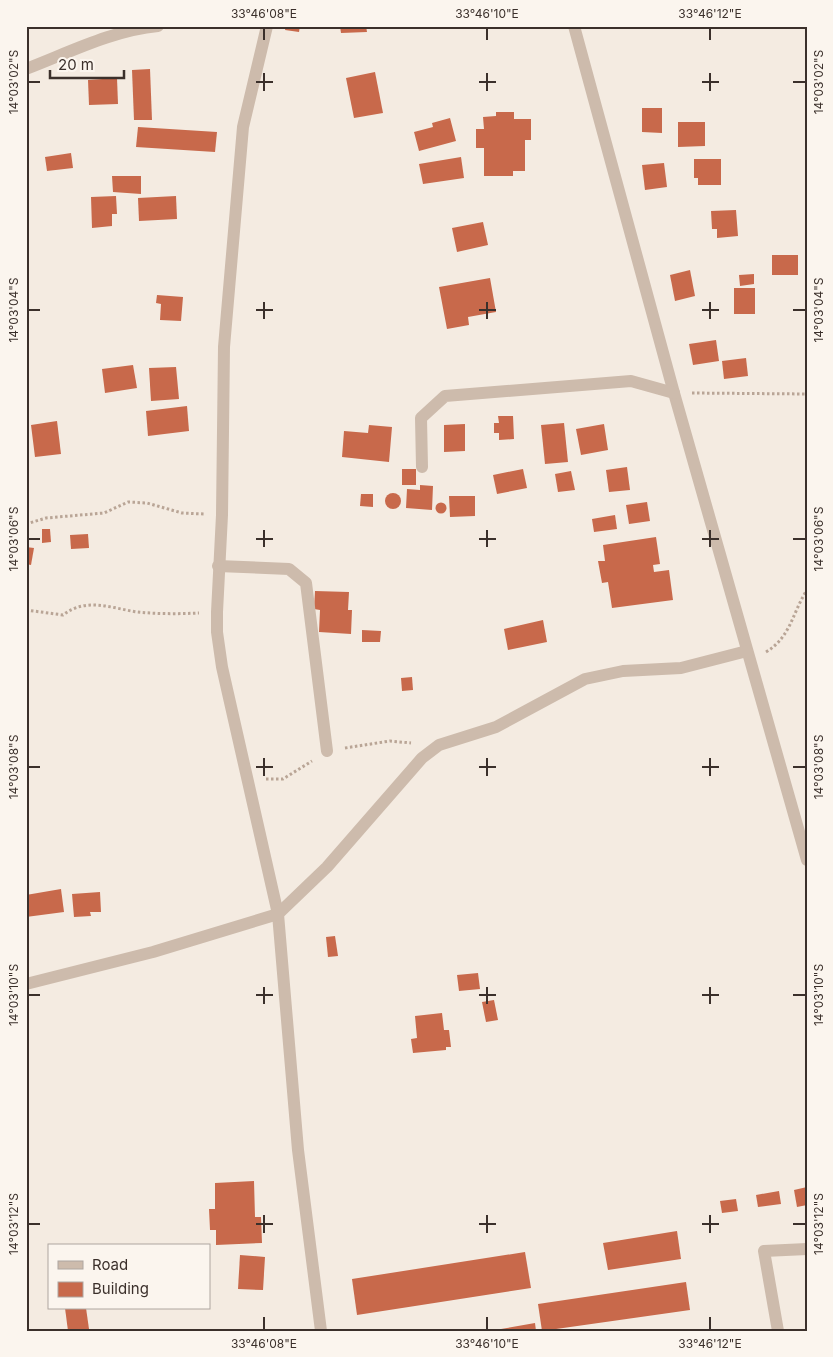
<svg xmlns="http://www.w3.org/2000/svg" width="833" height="1357" font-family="Inter,sans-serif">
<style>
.building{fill:#c8694b}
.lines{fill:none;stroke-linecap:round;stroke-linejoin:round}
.path{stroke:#b9a596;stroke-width:3;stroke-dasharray:2.5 2.5;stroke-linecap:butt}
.service{stroke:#cdbbac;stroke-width:12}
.minor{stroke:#cdbbac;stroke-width:12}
.ticks{fill:none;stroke:#3b302b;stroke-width:2}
.neatline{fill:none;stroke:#3b302b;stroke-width:2}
.ticks-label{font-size:12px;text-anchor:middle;fill:#3b302b}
</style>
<rect width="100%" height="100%" fill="#f4ebe1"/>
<g class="building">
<path d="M 286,26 L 300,26 L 299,32 L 285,30 Z"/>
<path d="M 340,26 L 366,26 L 367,32 L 341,33 Z"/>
<path d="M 150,69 L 152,120 L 134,120 L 132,70 Z"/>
<path d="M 375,72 L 383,113 L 354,118 L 346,78 Z"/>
<path d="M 117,78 L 118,104 L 89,105 L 88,80 Z"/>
<path d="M 642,108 L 662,108 L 662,133 L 642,132 Z"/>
<path d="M 496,112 L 514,112 L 514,119 L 531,119 L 531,140 L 525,140 L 525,171 L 513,171 L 513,176 L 484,176 L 484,148 L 476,148 L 476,129 L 484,129 L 483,117 L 496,116 Z"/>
<path d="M 450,118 L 456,141 L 419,151 L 414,132 L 433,127 L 432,123 Z"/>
<path d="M 678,122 L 705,122 L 705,146 L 678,147 Z"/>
<path d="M 138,127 L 217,132 L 215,152 L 136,147 Z"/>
<path d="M 71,153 L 73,168 L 47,171 L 45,157 Z"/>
<path d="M 461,157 L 464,178 L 423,184 L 419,164 Z"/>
<path d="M 694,159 L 721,159 L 721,185 L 698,185 L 698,178 L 694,178 Z"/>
<path d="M 664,163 L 667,187 L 645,190 L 642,165 Z"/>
<path d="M 112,176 L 141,176 L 141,194 L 113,192 Z"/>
<path d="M 116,196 L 117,214 L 112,214 L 112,226 L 92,228 L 91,197 Z"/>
<path d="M 176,196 L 177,219 L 139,221 L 138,198 Z"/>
<path d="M 736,210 L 738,236 L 717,238 L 717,229 L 712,229 L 711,211 Z"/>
<path d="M 483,222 L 488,245 L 457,252 L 452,228 Z"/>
<rect x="772" y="255" width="26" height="20"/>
<path d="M 690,270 L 695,296 L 675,301 L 670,275 Z"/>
<path d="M 754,274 L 754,284 L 740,286 L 739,275 Z"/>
<path d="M 490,278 L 496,312 L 468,317 L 469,325 L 447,329 L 439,287 Z"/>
<rect x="734" y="288" width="21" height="26"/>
<path d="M 157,295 L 183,297 L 181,321 L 160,320 L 161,304 L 156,303 Z"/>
<path d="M 716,340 L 719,361 L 693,365 L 689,344 Z"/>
<path d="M 746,358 L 748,376 L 724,379 L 722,361 Z"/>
<path d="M 133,365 L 137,388 L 105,393 L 102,369 Z"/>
<path d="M 176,367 L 179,399 L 151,401 L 149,368 Z"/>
<path d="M 187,406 L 189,431 L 148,436 L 146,411 Z"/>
<path d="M 498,416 L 513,416 L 514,439 L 499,440 L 499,433 L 494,433 L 494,423 L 499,423 Z"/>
<path d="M 57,421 L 61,454 L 35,457 L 31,425 Z"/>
<path d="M 564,423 L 568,462 L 545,464 L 541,425 Z"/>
<path d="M 465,424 L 465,451 L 444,452 L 444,425 Z"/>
<path d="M 604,424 L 608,450 L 581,455 L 576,429 Z"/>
<path d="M 369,425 L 392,427 L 389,462 L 342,457 L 344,431 L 368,433 Z"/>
<path d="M 627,467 L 630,490 L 609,492 L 606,470 Z"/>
<rect x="402" y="469" width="14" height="16"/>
<path d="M 523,469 L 527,488 L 497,494 L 493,475 Z"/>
<path d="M 571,471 L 575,490 L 558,492 L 555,474 Z"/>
<path d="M 420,485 L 433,486 L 432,510 L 406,508 L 407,489 L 420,490 Z"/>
<circle cx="393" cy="501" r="8"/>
<path d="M 361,494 L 373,494 L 373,507 L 360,506 Z"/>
<path d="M 449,496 L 475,496 L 475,516 L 450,517 Z"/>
<path d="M 647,502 L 650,521 L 629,524 L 626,505 Z"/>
<circle cx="441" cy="508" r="5.5"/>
<path d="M 615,515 L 617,529 L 594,532 L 592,519 Z"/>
<path d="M 42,529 L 50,529 L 51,542 L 42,543 Z"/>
<path d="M 88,534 L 89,548 L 71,549 L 70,535 Z"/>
<path d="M 656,537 L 660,564 L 653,565 L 654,572 L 669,570 L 673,600 L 612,608 L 608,582 L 602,583 L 598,561 L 605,561 L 603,545 Z"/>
<path d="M 26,547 L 34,548 L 31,565 L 26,564 Z"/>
<path d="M 315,591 L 349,592 L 348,610 L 352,610 L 351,634 L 319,632 L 320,610 L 314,609 Z"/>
<path d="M 543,620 L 547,642 L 508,650 L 504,629 Z"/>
<path d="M 362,630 L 381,631 L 380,642 L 362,642 Z"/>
<path d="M 412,677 L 413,690 L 402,691 L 401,678 Z"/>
<path d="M 61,889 L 64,912 L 26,917 L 26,895 Z"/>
<path d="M 100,892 L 101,912 L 90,912 L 91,916 L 74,917 L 72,894 Z"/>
<path d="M 335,936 L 338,956 L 328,957 L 326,937 Z"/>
<path d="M 478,973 L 480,989 L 459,991 L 457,975 Z"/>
<path d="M 494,1000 L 498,1020 L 486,1022 L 482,1002 Z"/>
<path d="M 442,1013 L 444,1030 L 449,1030 L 451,1047 L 446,1047 L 446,1050 L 413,1053 L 411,1039 L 417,1038 L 415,1016 Z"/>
<path d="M 254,1181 L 255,1217 L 261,1217 L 262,1243 L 216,1245 L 216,1230 L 210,1230 L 209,1209 L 215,1209 L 215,1183 Z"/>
<path d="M 807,1187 L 807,1205 L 797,1207 L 794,1190 Z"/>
<path d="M 779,1191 L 781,1204 L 758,1207 L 756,1195 Z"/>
<path d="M 736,1199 L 738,1211 L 722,1213 L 720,1201 Z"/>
<path d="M 677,1231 L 681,1259 L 608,1270 L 603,1243 Z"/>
<path d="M 525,1252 L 531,1288 L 357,1315 L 352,1279 Z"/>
<path d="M 240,1255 L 265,1257 L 263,1290 L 238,1289 Z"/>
<path d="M 686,1282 L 690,1310 L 542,1331 L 538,1304 Z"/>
<path d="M 65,1308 L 86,1308 L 89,1329 L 68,1331 Z"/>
<path d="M 535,1323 L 536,1331 L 495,1331 L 495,1330 Z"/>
</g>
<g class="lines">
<g class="path">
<path d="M 692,393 L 807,394"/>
<path d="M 26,524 L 46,518 L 104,513 L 128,502 L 147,503 L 182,513 L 204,514"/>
<path d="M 26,610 L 63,615 C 86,597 111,608 137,612 C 157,614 179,614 199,613"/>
<path d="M 766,652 C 791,637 792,613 807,590"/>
<path d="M 345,748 L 390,741 L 411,743"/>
<path d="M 266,779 L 283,779 L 312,761"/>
</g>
<path class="service" d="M 778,1331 L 764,1251 L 807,1249"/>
<g class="minor">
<path d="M 267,26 L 243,127 L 224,347 L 222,515 L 217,612 L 217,632 L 222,667 L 278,914 L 298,1150 L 321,1331"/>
<path d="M 574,26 L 674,393 L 807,860"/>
<path d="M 26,69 C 68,53 113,30 158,26"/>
<path d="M 422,467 L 421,418 L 445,396 L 631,381 L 674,393"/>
<path d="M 218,566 L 289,569 L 306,583 L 327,751"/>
<path d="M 26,984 L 153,952 L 278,914 L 327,867 L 422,758 L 439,745 L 496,727 L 585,679 L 623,671 L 681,668 L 747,651"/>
</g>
</g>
<path class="ticks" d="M 264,28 L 264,40M 487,28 L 487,40M 710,28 L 710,40M 264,73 L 264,91M 487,73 L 487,91M 710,73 L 710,91M 28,82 L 40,82M 256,82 L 273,82M 479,82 L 496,82M 702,82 L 719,82M 793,82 L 806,82M 264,302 L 264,319M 487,302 L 487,319M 710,302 L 710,319M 28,310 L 40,310M 256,310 L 273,310M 479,310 L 496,310M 702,310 L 719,310M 793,310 L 806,310M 264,530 L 264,547M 487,530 L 487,547M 710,530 L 710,547M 28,539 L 40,539M 256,539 L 273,539M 479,539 L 496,539M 702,539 L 719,539M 793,539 L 806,539M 264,758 L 264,776M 487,758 L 487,776M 710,758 L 710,776M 28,767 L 40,767M 256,767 L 273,767M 479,767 L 496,767M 702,767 L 719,767M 793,767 L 806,767M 264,987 L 264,1004M 487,987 L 487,1004M 710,987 L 710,1004M 28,995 L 40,995M 256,995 L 273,995M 479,995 L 496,995M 702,995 L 719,995M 793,995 L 806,995M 264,1215 L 264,1233M 487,1215 L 487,1233M 710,1215 L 710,1233M 28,1224 L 40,1224M 256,1224 L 273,1224M 479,1224 L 496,1224M 702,1224 L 719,1224M 793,1224 L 806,1224M 264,1317 L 264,1330M 487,1317 L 487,1330M 710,1317 L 710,1330"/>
<rect width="833" height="1357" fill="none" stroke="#fbf5ee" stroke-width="55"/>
<rect x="48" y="1244" width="162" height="65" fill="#fbf5ee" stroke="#aea6a0"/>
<rect x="58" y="1261" width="25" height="8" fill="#cdbbac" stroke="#aea6a0"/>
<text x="92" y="1270" font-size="15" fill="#3b302b">Road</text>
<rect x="58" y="1282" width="25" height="15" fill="#c8694b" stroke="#aea6a0"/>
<text x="92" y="1294" font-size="15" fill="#3b302b">Building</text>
<path d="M50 70v8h74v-8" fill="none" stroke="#3b302b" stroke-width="2.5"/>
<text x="58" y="70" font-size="15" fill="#3b302b" stroke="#fbf5ee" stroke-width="4" paint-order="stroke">20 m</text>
<rect x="28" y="28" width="778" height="1302" class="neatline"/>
<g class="ticks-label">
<text x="264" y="18">33°46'08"E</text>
<text x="487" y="18">33°46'10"E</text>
<text x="710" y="18">33°46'12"E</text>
<text transform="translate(14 82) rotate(-90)" y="4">14°03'02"S</text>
<text transform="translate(819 82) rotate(-90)" y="4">14°03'02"S</text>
<text transform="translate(14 310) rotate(-90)" y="4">14°03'04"S</text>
<text transform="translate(819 310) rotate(-90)" y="4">14°03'04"S</text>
<text transform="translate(14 539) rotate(-90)" y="4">14°03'06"S</text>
<text transform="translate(819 539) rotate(-90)" y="4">14°03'06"S</text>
<text transform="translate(14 767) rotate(-90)" y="4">14°03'08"S</text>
<text transform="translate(819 767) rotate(-90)" y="4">14°03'08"S</text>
<text transform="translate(14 995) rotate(-90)" y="4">14°03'10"S</text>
<text transform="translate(819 995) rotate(-90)" y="4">14°03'10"S</text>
<text transform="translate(14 1224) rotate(-90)" y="4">14°03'12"S</text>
<text transform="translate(819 1224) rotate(-90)" y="4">14°03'12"S</text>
<text x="264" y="1348">33°46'08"E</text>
<text x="487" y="1348">33°46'10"E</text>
<text x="710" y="1348">33°46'12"E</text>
</g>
</svg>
